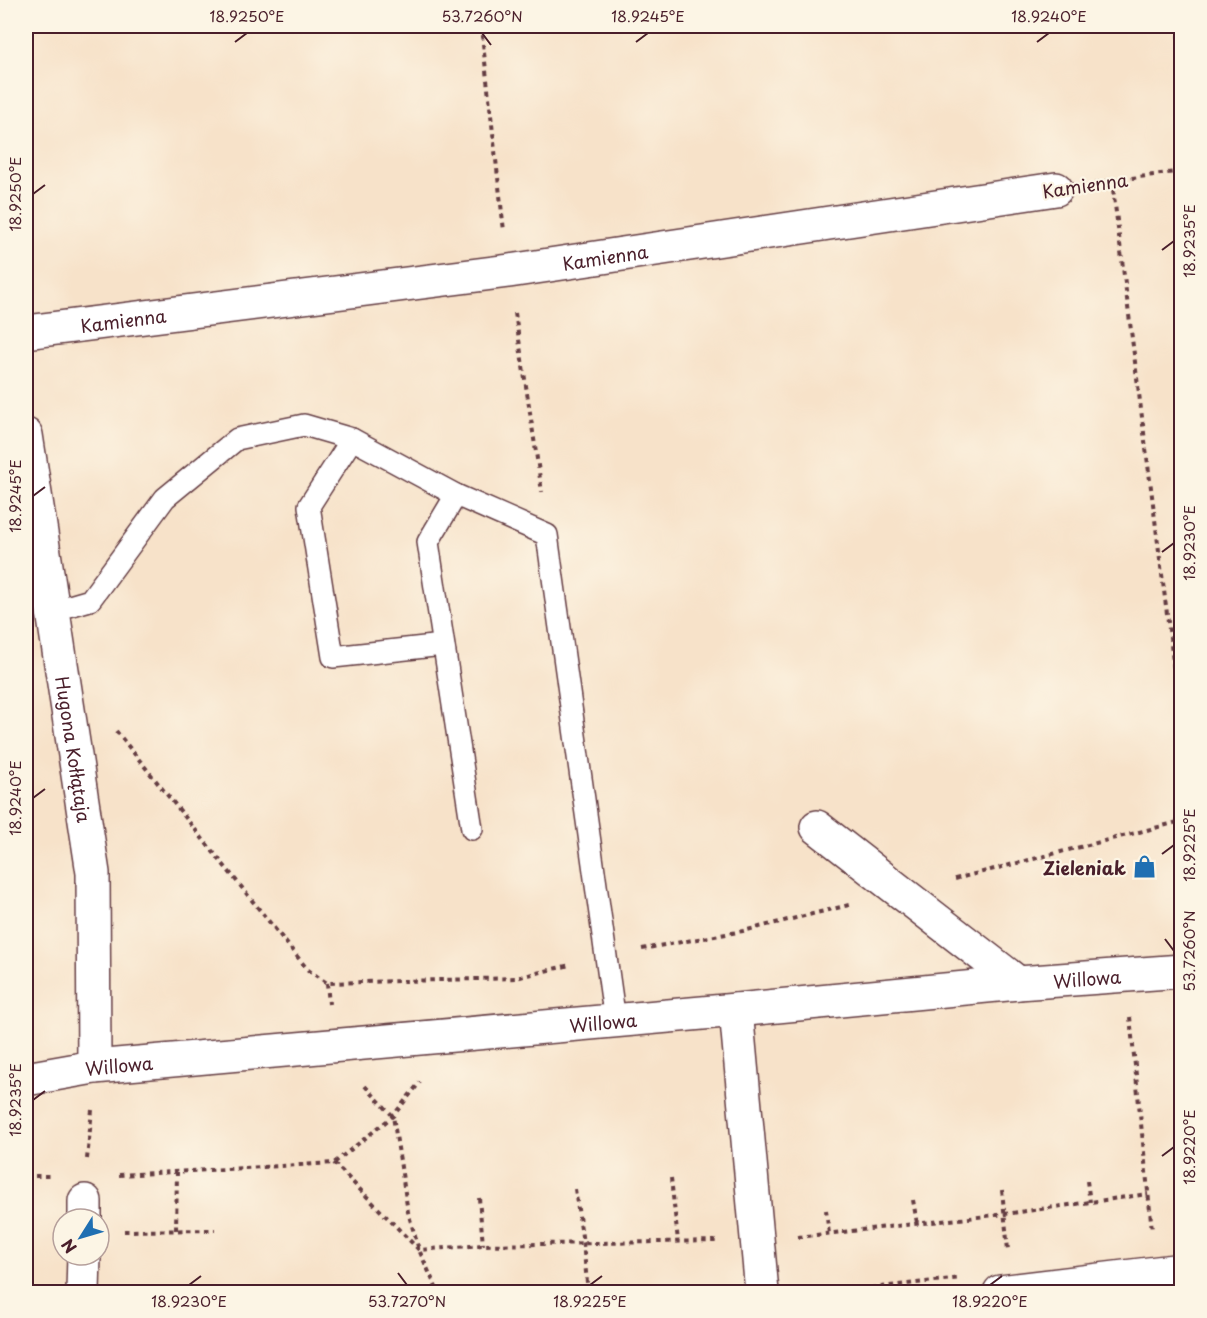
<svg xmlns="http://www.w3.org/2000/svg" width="1207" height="1318" font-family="'Playpen Sans',sans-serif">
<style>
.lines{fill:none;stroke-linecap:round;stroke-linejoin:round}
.service-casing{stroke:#643c43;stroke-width:24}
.minor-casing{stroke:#643c43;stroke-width:36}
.path{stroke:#643c43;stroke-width:4;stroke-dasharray:4.5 4.5;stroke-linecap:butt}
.service{stroke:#fff;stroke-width:21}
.minor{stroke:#fff;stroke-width:33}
.ticks{fill:none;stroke:#4a1f2b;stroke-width:2}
.labels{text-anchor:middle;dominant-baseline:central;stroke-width:4.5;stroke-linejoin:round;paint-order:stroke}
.street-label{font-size:18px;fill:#4a1f2b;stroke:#fcf5e5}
.poi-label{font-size:18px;font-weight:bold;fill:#4a1f2b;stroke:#fcf5e5;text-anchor:end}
.neatline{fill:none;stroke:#4a1f2b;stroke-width:2}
.ticks-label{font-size:15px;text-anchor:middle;fill:#4a1f2b}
</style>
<rect width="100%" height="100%" fill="#fcf5e5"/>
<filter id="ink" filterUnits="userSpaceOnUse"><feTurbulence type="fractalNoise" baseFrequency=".0167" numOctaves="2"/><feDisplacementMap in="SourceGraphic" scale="12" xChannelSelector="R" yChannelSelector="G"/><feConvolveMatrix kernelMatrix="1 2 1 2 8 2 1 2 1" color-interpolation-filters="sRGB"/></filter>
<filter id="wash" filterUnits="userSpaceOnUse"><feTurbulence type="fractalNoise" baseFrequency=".008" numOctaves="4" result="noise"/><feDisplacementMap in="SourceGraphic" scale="24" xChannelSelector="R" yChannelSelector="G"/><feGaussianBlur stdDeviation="1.35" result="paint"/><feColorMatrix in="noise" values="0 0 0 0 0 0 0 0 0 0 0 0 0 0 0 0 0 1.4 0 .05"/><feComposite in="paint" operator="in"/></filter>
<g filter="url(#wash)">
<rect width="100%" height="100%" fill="#f7e2c9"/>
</g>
<g filter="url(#ink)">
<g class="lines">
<defs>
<g id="service">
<path d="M 352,439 L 309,506 L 333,657 L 443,645"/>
<path d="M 456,495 L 428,542 L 472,829"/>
<path d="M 52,611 L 90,600 L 165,498 L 237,439 L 304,425 L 352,439 L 456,495 L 547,535 L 615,1021"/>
</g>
<g id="minor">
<path id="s1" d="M 26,332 L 509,271 L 1056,189"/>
<path id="s2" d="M 26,435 L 93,873 L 94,1067"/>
<path d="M 817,827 L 1018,983"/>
<path d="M 736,1010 L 762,1292"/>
<path id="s3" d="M 26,1079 L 94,1067 L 736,1010 L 1018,983 L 1182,971"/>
<path d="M 85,1201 L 85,1219"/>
<path d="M 83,1292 L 84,1255"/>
<path d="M 1000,1292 L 1182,1270"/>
</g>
</defs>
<use href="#service" class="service-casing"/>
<use href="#minor" class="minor-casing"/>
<g class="path">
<path d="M 481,26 L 504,231"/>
<path d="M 1177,26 L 1182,58"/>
<path d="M 1112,181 L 1182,732"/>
<path d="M 1096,183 L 1182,171"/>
<path d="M 515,313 L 542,492"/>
<path d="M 116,731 L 308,970 L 327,983 L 516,978 L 570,965"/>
<path d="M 26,771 L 34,769"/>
<path d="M 955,879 L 1182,821"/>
<path d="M 642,949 L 743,931 L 849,905"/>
<path d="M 327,983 L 329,1004"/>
<path d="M 1130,1017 L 1152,1230"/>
<path d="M 365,1086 L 393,1116 L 408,1212 L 419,1250 L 438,1292"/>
<path d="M 87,1159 L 92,1110"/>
<path d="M 334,1163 L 419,1250 L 483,1245 L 716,1241"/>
<path d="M 119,1175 L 334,1163 L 393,1116 L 420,1082"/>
<path d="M 26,1176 L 52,1176"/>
<path d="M 671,1178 L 678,1241"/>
<path d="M 1087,1181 L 1090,1202"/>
<path d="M 575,1189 L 583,1243 L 588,1292"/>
<path d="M 1002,1190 L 1008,1250"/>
<path d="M 479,1198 L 483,1245"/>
<path d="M 913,1200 L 917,1223"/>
<path d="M 826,1210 L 829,1234"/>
<path d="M 176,1230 L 177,1172"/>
<path d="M 124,1231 L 215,1230"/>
<path d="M 798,1237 L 1005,1214 L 1148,1194"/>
<path d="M 836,1292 L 961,1278"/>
</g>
<use href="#service" class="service"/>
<use href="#minor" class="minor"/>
</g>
</g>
<path class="ticks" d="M 482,33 L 491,45M 235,42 L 247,33M 636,42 L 648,33M 1037,42 L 1049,33M 33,194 L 45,185M 1162,250 L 1174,241M 33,496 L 45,487M 1162,552 L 1174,543M 33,798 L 45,789M 1162,854 L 1174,845M 1165,939 L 1174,951M 33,1100 L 45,1091M 1162,1156 L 1174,1147M 398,1273 L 407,1285M 189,1285 L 201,1276M 590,1285 L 602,1276M 990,1285 L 1002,1276"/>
<defs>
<symbol id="shop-bare" viewBox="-9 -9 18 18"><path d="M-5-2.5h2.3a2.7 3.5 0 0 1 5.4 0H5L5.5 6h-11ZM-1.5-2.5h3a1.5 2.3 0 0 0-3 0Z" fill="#1f6fb2" stroke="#fcf5e5" stroke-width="2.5" paint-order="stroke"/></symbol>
</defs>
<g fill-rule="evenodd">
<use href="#shop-bare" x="1128" y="850" width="33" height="33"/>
</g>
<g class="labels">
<g class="street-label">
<text transform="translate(1085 185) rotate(-8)">Kamienna</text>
<text stroke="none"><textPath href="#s1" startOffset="584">Kamienna</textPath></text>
<text stroke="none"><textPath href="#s1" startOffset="98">Kamienna</textPath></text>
<text stroke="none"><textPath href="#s2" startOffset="318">Hugona Kołłątaja</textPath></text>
<text stroke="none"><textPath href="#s3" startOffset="1066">Willowa</textPath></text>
<text stroke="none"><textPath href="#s3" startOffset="580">Willowa</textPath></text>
<text stroke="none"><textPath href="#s3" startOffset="94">Willowa</textPath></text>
</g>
<g class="poi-label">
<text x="1126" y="867">Zieleniak</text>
</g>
</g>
<rect width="1207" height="1318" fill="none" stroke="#fcf5e5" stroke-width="66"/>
<g transform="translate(81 1237) rotate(233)"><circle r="28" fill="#fcf5e5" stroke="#b59f9b" stroke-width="1.5"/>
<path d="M0-4.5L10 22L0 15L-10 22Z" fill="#1f6fb2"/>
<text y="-9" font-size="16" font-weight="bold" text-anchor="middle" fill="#4a1f2b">N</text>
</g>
<rect x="33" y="33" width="1141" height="1252" class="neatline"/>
<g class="ticks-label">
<text x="247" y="22">18.9250°E</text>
<text x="482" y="22">53.7260°N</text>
<text x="648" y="22">18.9245°E</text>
<text x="1049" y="22">18.9240°E</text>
<text transform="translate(16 194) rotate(-90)" y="5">18.9250°E</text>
<text transform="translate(1190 241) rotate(-90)" y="5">18.9235°E</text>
<text transform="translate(16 496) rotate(-90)" y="5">18.9245°E</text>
<text transform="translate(1190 543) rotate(-90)" y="5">18.9230°E</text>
<text transform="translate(16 798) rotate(-90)" y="5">18.9240°E</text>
<text transform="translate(1190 845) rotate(-90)" y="5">18.9225°E</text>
<text transform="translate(1190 951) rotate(-90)" y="5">53.7260°N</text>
<text transform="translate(16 1100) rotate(-90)" y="5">18.9235°E</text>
<text transform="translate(1190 1147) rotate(-90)" y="5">18.9220°E</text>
<text x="189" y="1307">18.9230°E</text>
<text x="407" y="1307">53.7270°N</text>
<text x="590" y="1307">18.9225°E</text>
<text x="990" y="1307">18.9220°E</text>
</g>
</svg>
